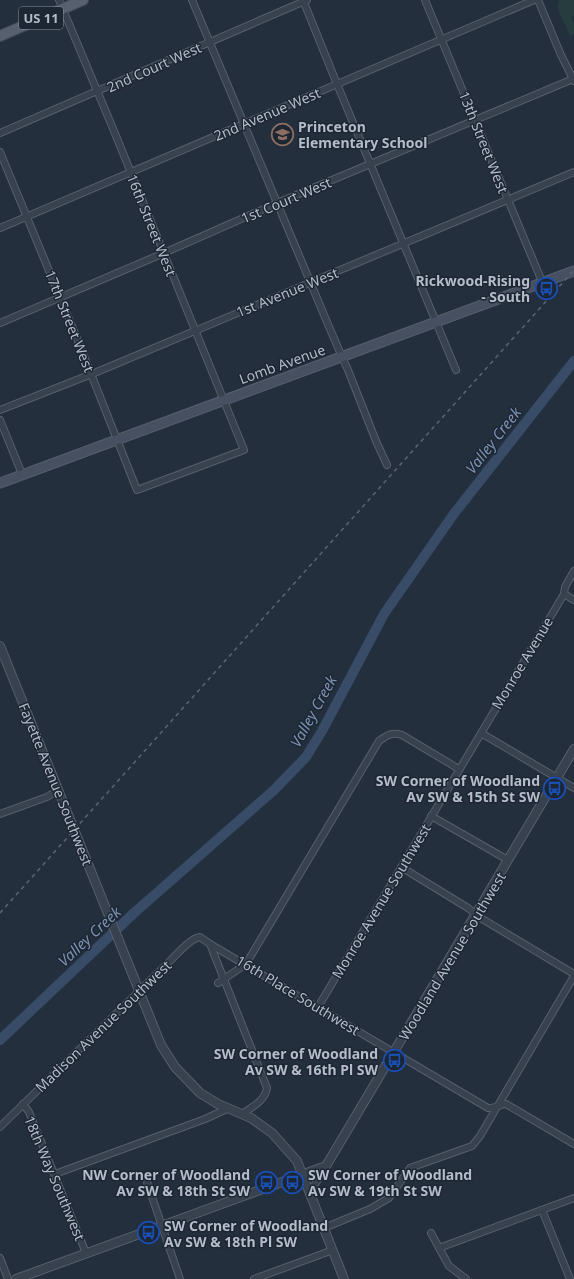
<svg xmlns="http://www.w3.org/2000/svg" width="574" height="1279" font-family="'Noto Sans',sans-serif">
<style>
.grass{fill:#263c3f}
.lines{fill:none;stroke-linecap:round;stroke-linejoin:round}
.river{stroke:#394c67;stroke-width:10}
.minor-casing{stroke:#565f6c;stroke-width:8}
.tertiary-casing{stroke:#565f6c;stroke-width:10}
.secondary-casing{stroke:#565f6c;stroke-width:11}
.primary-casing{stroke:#414a57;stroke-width:12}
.minor{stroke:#38414e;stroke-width:6}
.tertiary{stroke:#38414e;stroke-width:8}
.secondary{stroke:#465061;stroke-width:9}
.primary{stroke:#56606e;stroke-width:10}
.rail{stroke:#5a6575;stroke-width:1.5;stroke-dasharray:4 4;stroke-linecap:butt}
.labels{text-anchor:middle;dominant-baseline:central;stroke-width:3;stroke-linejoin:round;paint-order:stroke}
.shield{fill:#1d2633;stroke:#878f9c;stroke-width:1}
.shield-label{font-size:13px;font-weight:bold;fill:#b4bcc9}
.street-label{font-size:14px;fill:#b4bcc9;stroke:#1d2633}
.poi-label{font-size:14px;font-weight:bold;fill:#b4bcc9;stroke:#1d2633;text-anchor:end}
.water-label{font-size:15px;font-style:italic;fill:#7c92b1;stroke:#1d2633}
</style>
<rect width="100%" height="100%" fill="#242f3e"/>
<path class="grass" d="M 559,0 L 574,0 L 574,17 L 571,16 L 574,24 L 574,34 L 570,36 L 557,7 Z"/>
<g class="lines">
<path class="river" d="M 0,1040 L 134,913 L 274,790 L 306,757 L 322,731 L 384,614 L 453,515 L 574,361"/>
<defs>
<g id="minor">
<path d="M 192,0 L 327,322 L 342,357 L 348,370 L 376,441 L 387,465"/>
<path d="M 303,0 L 337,84 L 456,370"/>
<path d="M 425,0 L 543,284"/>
<path d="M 538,0 L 561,55 L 574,81"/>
<path d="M 0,133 L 307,0"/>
<path d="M 0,152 L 76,336 L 137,490 L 244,450 L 114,131 L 59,0"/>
<path d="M 0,228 L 534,0"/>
<path d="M 0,323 L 164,253 L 282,201 L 573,79"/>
<path d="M 0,410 L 92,374 L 574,172"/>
<path d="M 0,420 L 22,474"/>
<path d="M 564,594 L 574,600"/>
<path d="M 481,733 L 574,788"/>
<path d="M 0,814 L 47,797 L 58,790"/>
<path d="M 431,816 L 508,860"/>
<path d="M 401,867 L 468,908 L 479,917 L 574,974"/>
<path d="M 210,944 L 267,1088 C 265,1101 252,1107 242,1114"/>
<path d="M 218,983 L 246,964 L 379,741 C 387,735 392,732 402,735 L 459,769"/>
<path d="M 318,1007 L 564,594 L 565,587 L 574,571"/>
<path d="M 23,1104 L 29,1112 L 86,1253"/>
<path d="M 0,1127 L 171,960 C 178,953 191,938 200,937 L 210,944 L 488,1108 C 495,1109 499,1104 506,1104 L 574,1144"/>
<path d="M 55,1174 L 205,1119 L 229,1108"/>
<path d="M 147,1182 L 180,1279"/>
<path d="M 310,1193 L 326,1166"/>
<path d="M 542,1210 L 570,1279"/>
<path d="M 324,1228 L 370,1209 L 389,1198 L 410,1168 L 472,1146 L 480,1136 L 574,976"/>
<path d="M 431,1233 L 449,1266 L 466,1279"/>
<path d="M 439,1248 L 574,1198"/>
<path d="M 0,1258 L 8,1279"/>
<path d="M 254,1279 L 333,1250"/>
</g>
<g id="tertiary">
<path d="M 0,646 L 161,1045 L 175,1067 L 200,1093 L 218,1104 L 251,1118 L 272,1133 L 297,1161 L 344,1279"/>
<path d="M 16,1279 L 326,1166 L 574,749"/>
</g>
<path id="secondary" d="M 0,483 L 574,271"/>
<path id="primary" d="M 0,36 L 83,0"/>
</defs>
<use href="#minor" class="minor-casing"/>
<use href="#tertiary" class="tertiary-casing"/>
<use href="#secondary" class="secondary-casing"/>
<use href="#primary" class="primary-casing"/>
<use href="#minor" class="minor"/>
<use href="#tertiary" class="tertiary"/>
<use href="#secondary" class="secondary"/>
<use href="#primary" class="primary"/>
<path class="rail" d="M 0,913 L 574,270"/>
</g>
<defs>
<symbol id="school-ring" viewBox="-11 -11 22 22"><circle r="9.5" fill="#1d2633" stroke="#8d6e63" stroke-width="1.5"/><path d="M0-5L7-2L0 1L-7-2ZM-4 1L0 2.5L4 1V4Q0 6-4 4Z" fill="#8d6e63"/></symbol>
<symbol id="bus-ring" viewBox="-11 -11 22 22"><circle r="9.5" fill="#1d2633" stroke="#1a4fb4" stroke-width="1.5"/><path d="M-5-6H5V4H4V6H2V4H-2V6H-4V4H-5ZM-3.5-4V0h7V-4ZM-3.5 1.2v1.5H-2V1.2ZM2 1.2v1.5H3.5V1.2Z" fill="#1a4fb4"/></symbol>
</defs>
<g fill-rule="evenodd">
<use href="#school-ring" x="270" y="122" width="25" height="25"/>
<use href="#bus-ring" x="534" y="276" width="25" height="25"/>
<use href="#bus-ring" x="542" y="776" width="25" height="25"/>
<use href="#bus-ring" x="382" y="1048" width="25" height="25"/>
<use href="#bus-ring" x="254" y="1170" width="25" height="25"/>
<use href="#bus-ring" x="280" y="1170" width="25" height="25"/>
<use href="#bus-ring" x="136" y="1220" width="25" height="25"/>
</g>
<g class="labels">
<rect class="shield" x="19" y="7" width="44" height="22" rx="3"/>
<g class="shield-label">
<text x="41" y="18">US 11</text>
</g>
<g class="street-label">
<text transform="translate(154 67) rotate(-24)">2nd Court West</text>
<text transform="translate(267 114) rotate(-23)">2nd Avenue West</text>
<text transform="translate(484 142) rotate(68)">13th Street West</text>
<text transform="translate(286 200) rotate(-23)">1st Court West</text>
<text transform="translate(152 225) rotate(68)">16th Street West</text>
<text transform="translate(287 292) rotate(-22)">1st Avenue West</text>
<text transform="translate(70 321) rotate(68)">17th Street West</text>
<text transform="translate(282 364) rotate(-20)">Lomb Avenue</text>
<text transform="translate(522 663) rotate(-59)">Monroe Avenue</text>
<text transform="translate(56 784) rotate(68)">Fayette Avenue Southwest</text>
<text transform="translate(381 901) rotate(-59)">Monroe Avenue Southwest</text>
<text transform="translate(452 956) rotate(-59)">Woodland Avenue Southwest</text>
<text transform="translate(298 995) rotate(31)">16th Place Southwest</text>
<text transform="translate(103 1026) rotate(-44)">Madison Avenue Southwest</text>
<text transform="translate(55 1178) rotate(67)">18th Way Southwest</text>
</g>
<g class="poi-label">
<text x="298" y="126" text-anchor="start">Princeton<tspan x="298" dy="16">Elementary School</tspan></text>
<text x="530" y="280">Rickwood-Rising<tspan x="530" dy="16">- South</tspan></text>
<text x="540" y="780">SW Corner of Woodland<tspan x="540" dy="16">Av SW &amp; 15th St SW</tspan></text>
<text x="378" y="1053">SW Corner of Woodland<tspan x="378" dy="16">Av SW &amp; 16th Pl SW</tspan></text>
<text x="250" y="1174">NW Corner of Woodland<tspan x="250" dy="16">Av SW &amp; 18th St SW</tspan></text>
<text x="308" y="1174" text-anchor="start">SW Corner of Woodland<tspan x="308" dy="16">Av SW &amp; 19th St SW</tspan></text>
<text x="164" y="1225" text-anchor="start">SW Corner of Woodland<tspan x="164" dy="16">Av SW &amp; 18th Pl SW</tspan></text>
</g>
<g class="water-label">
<text transform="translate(493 440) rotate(-52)">Valley Creek</text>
<text transform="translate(313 711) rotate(-61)">Valley Creek</text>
<text transform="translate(89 936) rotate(-43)">Valley Creek</text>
</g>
</g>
</svg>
